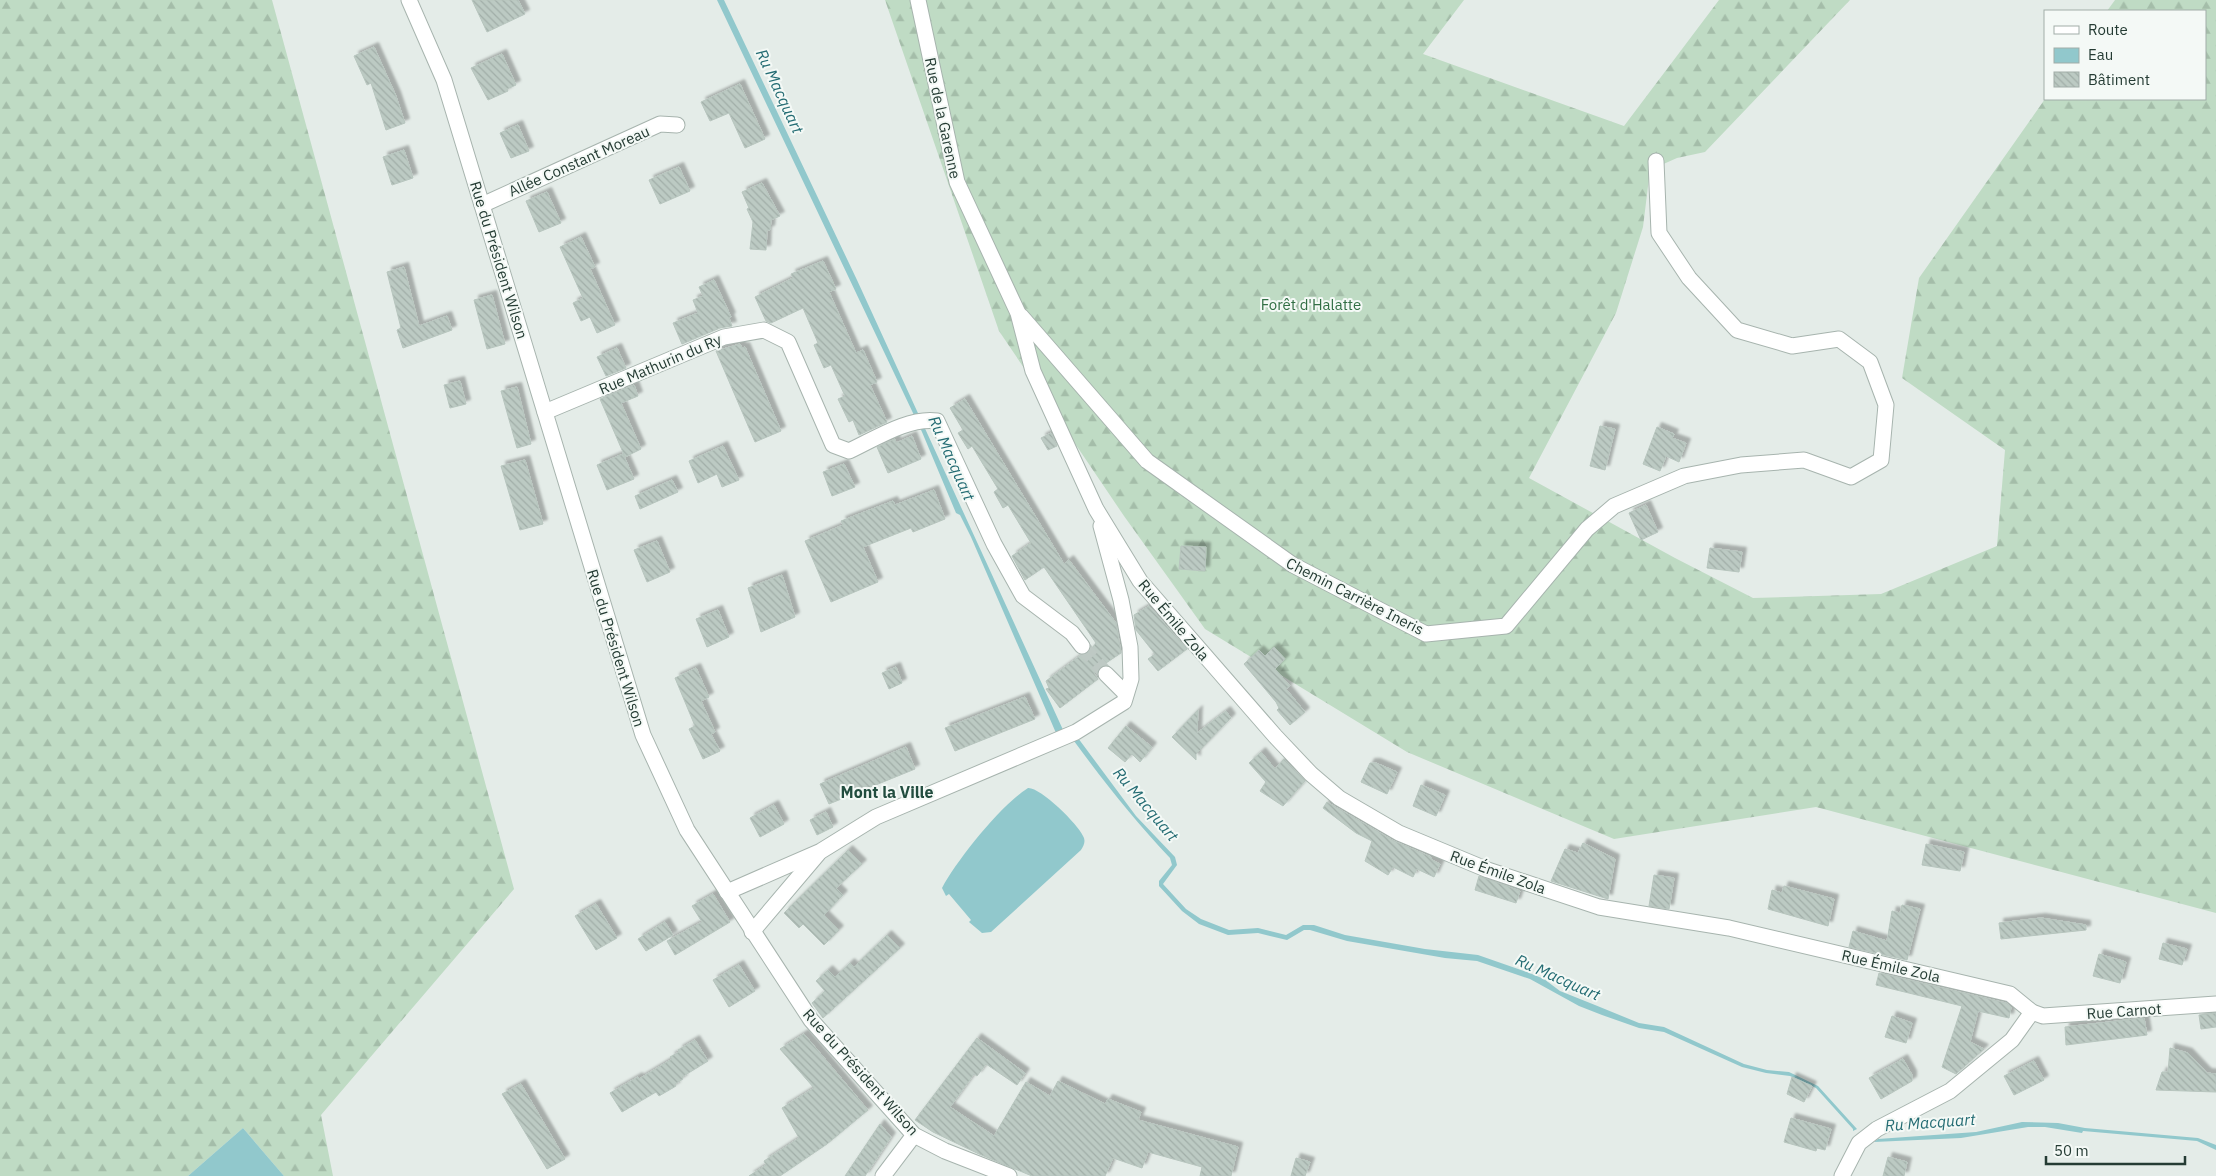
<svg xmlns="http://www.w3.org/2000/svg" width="2216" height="1176" font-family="'IBM Plex Sans',sans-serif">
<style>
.forest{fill:url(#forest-firs)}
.water{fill:#91c8cc}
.building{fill:url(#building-back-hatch);stroke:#b7c5be;filter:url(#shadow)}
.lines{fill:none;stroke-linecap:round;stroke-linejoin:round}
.minor-tunnel{stroke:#bec9c4;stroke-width:15;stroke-dasharray:15 8;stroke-linecap:butt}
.minor-casing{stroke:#a7b4ae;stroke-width:17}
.minor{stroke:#fff;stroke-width:15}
.labels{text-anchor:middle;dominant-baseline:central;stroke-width:4;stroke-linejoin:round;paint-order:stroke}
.street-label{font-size:15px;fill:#253c34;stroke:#f4f9f6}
.park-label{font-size:15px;fill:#326f45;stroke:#f4f9f6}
.water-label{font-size:16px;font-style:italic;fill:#246c73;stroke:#f4f9f6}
.neighbourhood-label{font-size:16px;font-weight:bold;fill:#224d3f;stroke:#f4f9f6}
</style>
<defs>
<pattern id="forest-firs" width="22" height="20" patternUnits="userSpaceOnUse" patternTransform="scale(1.25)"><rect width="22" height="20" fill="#bfdbc4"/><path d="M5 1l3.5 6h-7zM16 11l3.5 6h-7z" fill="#a4bda9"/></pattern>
<pattern id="building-back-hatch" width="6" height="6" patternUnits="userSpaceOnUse" patternTransform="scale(1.25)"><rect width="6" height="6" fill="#bccac3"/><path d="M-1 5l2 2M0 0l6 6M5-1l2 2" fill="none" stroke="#a1aea8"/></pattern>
<filter id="shadow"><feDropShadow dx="4.5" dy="-4.5" stdDeviation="1" flood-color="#0004"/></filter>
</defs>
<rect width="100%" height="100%" fill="#e4ece8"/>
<g class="forest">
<path d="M 0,0 L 272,0 L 514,889 L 321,1115 L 333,1176 L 284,1176 L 243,1128 L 188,1176 L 0,1176 Z"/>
<path d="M 885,0 L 1464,0 L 1423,54 L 1624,126 L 1719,0 L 1850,0 L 1705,152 L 1677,158 L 1650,170 L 1643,227 L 1616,313 L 1529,478 L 1675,558 L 1753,598 L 1881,594 L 1997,546 L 2005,450 L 1902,378 L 1919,278 L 2045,99 L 2205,99 L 2205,11 L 2107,11 L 2115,0 L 2216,0 L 2216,913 L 1816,807 L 1614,839 L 1407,752 L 1205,629 L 1124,516 L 999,331 Z"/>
</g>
<g class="water">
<path d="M 717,0 L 724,0 L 857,280 L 1064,732 L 1056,733 L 971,537 L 960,515 L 956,513 L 922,432 Z"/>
<path d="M 1078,738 L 1136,816 L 1175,857 L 1177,865 L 1163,884 L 1186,909 L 1201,919 L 1229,930 L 1258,928 L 1286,935 L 1303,925 L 1314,925 L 1345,935 L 1425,949 L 1478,955 L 1527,972 L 1544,979 L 1560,991 L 1595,1005 L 1639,1023 L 1664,1027 L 1744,1064 L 1767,1070 L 1789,1072 L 1818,1086 L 1857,1129 L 1853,1131 L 1853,1129 L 1816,1088 L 1790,1076 L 1766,1073 L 1742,1067 L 1664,1032 L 1639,1028 L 1602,1015 L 1579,1006 L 1530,979 L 1477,961 L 1445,958 L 1347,941 L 1310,930 L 1304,930 L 1287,940 L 1258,933 L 1228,935 L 1199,924 L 1182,911 L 1159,886 L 1159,881 L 1172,865 L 1170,858 C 1135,821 1104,782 1074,741 Z"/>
<path d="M 1028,788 C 1040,787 1078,824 1083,836 C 1086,841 1084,845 1081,850 L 991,932 L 982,933 L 969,922 L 971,920 L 949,894 L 946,896 L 942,888 C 957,860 1001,805 1028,788 Z"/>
<path d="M 2022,1122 L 2058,1123 L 2085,1128 L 2198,1138 L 2216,1145 L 2216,1150 L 2197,1141 L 2083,1131 L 2082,1133 L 2045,1127 L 2028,1127 L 1961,1138 L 1874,1142 L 1878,1139 L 1976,1132 Z"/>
<path d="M 243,1128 L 284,1176 L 188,1176 Z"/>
</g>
<g class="building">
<path d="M 472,0 L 518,0 L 525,14 L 487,32 Z"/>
<path d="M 374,47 L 396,96 L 405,123 L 386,130 L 371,83 L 367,85 L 354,56 Z"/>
<path d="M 502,54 L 516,85 L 507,89 L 508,91 L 488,100 L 471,68 Z"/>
<path d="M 740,84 L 765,139 L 745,148 L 729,113 L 710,121 L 701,102 Z"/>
<path d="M 518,125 L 529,151 L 511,158 L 500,133 Z"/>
<path d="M 404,150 L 413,178 L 392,185 L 383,157 Z"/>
<path d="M 679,167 L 690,191 L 660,204 L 649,180 Z"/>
<path d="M 762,183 L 780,216 L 771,220 L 770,230 L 767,230 L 766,250 L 750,249 L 753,222 L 747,209 L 749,208 L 742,192 Z"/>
<path d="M 547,192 L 561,223 L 539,232 L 526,201 Z"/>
<path d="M 581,237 L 595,267 L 590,269 L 615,325 L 597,333 L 590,317 L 581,321 L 573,303 L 583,298 L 560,247 Z"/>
<path d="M 823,261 L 836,289 L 829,292 L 856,353 L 863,350 L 877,382 L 870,385 L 887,422 L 859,435 L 853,420 L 849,422 L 838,399 L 845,396 L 831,365 L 824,368 L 814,345 L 818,343 L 803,308 L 771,323 L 766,321 L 755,297 L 793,278 L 791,274 Z"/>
<path d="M 404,267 L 419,326 L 447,316 L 452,330 L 403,348 L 397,330 L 401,328 L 387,272 Z"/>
<path d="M 714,280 L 731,317 L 729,318 L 732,326 L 720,328 L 682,344 L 673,323 L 698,313 L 693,300 L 703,296 L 699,287 Z"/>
<path d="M 492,295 L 505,344 L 487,349 L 474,300 Z"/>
<path d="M 740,344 L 742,348 L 745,347 L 781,431 L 755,442 L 716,351 Z"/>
<path d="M 617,348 L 626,368 L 606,376 L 597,357 Z"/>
<path d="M 460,381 L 466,404 L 450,408 L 444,385 Z"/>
<path d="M 634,385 L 638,396 L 621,403 L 641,449 L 625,457 L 600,399 Z"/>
<path d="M 517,387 L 531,444 L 517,448 L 501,391 Z"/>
<path d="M 965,399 L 1064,564 L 1069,560 L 1116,623 L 1121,653 L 1100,667 L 1094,673 L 1098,679 L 1060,708 L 1046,689 L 1049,688 L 1046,681 L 1081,655 L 1088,653 L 1096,643 L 1044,567 L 1025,580 L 1012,556 L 1031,543 L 1008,505 L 1003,508 L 994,492 L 998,489 L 972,446 L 968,449 L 958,433 L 963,430 L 950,408 Z"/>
<path d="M 1600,426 L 1615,429 L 1605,470 L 1590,466 Z"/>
<path d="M 1657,427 L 1674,434 L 1672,438 L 1686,443 L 1679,462 L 1666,456 L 1660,471 L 1643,464 Z"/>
<path d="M 1051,433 L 1057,446 L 1048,450 L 1041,438 Z"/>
<path d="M 912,436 L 921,459 L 888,473 L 877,447 L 895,439 L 896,443 Z"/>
<path d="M 723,446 L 739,480 L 722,487 L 717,474 L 698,483 L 689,461 Z"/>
<path d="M 623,454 L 634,479 L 607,490 L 597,465 Z"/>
<path d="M 525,460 L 543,524 L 520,530 L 501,466 Z"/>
<path d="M 844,464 L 855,487 L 832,496 L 823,472 Z"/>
<path d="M 672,480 L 678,492 L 640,509 L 635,496 Z"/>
<path d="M 934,490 L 945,519 L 913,532 L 911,528 L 863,547 L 878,582 L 831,602 L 805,541 L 843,525 L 841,521 L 893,501 L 895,505 Z"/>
<path d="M 1646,505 L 1658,532 L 1641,540 L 1629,513 Z"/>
<path d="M 657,541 L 670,572 L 647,582 L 634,550 Z"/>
<path d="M 1181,546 L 1206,547 L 1205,571 L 1179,569 Z"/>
<path d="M 1710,548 L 1742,552 L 1739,572 L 1707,568 Z"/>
<path d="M 782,575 L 795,617 L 761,632 L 748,588 Z"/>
<path d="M 1149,606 L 1187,649 L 1158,671 L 1148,659 L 1155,654 L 1136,630 L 1134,615 Z"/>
<path d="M 718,610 L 729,637 L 707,647 L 696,619 Z"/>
<path d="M 1274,647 L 1285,659 L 1275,669 L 1290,686 L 1286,689 L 1305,712 L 1290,725 L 1277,710 L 1279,708 L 1276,702 L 1244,664 L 1259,650 L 1265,656 Z"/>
<path d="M 896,667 L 902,683 L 889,689 L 882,673 Z"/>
<path d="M 696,668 L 709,697 L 701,701 L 715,732 L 711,734 L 720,751 L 703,759 L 689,729 L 695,726 L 675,678 Z"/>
<path d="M 1025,697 L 1035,719 L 955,751 L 945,728 Z"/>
<path d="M 1198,710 L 1197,733 L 1226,711 L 1231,718 L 1196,754 L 1196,760 L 1172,737 Z"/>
<path d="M 1126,726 L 1152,747 L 1140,762 L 1132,754 L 1125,762 L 1108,748 Z"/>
<path d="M 906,747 L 915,769 L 829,804 L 820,784 Z"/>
<path d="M 1261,752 L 1275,769 L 1284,759 L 1305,781 L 1283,806 L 1260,791 L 1266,782 L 1249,763 Z"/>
<path d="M 1370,763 L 1376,763 L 1397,772 L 1387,794 L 1361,782 Z"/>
<path d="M 1421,785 L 1445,795 L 1436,816 L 1413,806 Z"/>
<path d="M 1327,802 L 1394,841 L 1431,857 L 1432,860 L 1440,864 L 1434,877 L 1417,869 L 1413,877 L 1393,867 L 1388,875 L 1365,861 L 1372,841 L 1356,833 L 1323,808 Z"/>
<path d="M 774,805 L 784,824 L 760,837 L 750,818 Z"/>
<path d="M 826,812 L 833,827 L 817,835 L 810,820 Z"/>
<path d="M 1583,843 L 1615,859 L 1608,899 L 1551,881 L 1565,849 L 1578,853 Z"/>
<path d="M 1926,844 L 1964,852 L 1960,871 L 1922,865 Z"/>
<path d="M 848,850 L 862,864 L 836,888 L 843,895 L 824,915 L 839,930 L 824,945 L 803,924 L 799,928 L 784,913 Z"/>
<path d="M 1654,875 L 1674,878 L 1669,909 L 1649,906 Z"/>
<path d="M 1479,876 L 1520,891 L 1516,903 L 1475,890 Z"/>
<path d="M 1784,886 L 1834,899 L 1828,926 L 1768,909 L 1772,890 L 1782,893 Z"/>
<path d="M 713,894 L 730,922 L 675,955 L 667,941 L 702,922 L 692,906 Z"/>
<path d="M 596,904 L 617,938 L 596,950 L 575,916 Z"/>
<path d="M 1902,905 L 1920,909 L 1907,960 L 1849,947 L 1853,931 L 1887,941 L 1892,911 L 1900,913 Z"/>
<path d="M 2041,918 L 2086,925 L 2086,930 L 2001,939 L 1999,923 Z"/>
<path d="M 665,922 L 673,935 L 646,951 L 638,939 Z"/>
<path d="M 887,935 L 900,948 L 823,1018 L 812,1003 L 825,991 L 816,981 L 828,970 L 835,977 L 850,963 L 854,967 Z"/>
<path d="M 2163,943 L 2187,949 L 2182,965 L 2159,959 Z"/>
<path d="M 2099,954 L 2126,962 L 2120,983 L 2093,976 Z"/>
<path d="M 739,965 L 755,991 L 729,1007 L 713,980 Z"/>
<path d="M 1879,973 L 2006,1003 L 2011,1007 L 2009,1018 L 1978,1011 L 1970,1042 L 1984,1049 L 1956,1074 L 1942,1067 L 1962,1006 L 1876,985 Z"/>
<path d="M 2216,1013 L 2216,1027 L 2201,1029 L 2199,1015 Z"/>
<path d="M 1892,1016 L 1912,1023 L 1906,1043 L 1885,1037 Z"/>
<path d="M 2144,1018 L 2147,1035 L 2066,1045 L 2065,1027 Z"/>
<path d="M 804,1034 L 868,1110 L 827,1144 L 780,1176 L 749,1176 L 766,1165 L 764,1161 L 799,1138 L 782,1108 L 814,1088 L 780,1049 Z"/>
<path d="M 977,1038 L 1025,1073 L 1017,1085 L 986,1064 L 977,1076 L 974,1074 L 950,1107 L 994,1136 L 1026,1082 L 1050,1096 L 1058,1081 L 1105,1104 L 1108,1099 L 1141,1112 L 1138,1120 L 1238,1147 L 1231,1176 L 1200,1176 L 1202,1167 L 1148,1152 L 1142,1168 L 1113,1158 L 1105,1176 L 1032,1176 L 979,1154 L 933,1132 L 915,1120 Z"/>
<path d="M 695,1040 L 708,1061 L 682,1077 L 683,1079 L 675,1084 L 676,1086 L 659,1096 L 656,1092 L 622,1112 L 610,1093 L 638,1077 L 639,1079 L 672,1059 L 670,1057 L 679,1052 L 678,1050 Z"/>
<path d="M 2170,1048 L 2188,1053 L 2207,1073 L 2216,1074 L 2216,1092 L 2156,1090 L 2162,1072 L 2168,1072 Z"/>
<path d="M 1903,1059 L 1912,1075 L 1912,1081 L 1881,1099 L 1869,1078 Z"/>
<path d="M 2034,1061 L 2044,1080 L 2014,1095 L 2004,1076 Z"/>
<path d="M 1792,1077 L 1812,1086 L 1804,1102 L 1787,1094 Z"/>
<path d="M 521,1084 L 565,1159 L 547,1169 L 502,1094 Z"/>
<path d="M 1791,1118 L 1831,1129 L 1825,1150 L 1817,1148 L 1816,1151 L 1784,1142 Z"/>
<path d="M 880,1124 L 891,1137 L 865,1176 L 845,1176 Z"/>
<path d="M 1888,1157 L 1907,1162 L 1904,1176 L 1883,1176 Z"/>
<path d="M 1296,1158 L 1310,1162 L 1305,1176 L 1291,1176 Z"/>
</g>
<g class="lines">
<path class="minor-tunnel" d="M 1082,646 L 1106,674"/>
<defs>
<g id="minor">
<path d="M 409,0 L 444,80 L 643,735 L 687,830 L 811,1020 L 914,1135 L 945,1151 L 1009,1176"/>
<path d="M 918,0 L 957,182 L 1018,313 L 1033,371 L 1096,509 L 1140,581 L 1275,736 L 1311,774 L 1339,798 L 1399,833 L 1488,870 L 1599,907 L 1729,928 L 2010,994 L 2032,1012 L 2043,1016 L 2216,1004"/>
<path d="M 482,205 L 660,124 L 677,125"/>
<path d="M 1021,316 L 1147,461 L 1293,565 L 1426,634 L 1506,626 L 1587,529 L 1614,506 L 1684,476 L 1741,465 L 1804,460 L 1851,477 L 1881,460 L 1886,405 L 1870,362 L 1839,339 L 1792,346 L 1737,330 L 1689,278 L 1659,233 L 1656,161"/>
<path d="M 545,412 L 724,337 L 764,330 L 788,342 L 833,445 L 849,451 C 875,439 908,417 937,421 L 994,544 L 1023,596 L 1072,633 L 1082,646"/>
<path d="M 1106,674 L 1126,694"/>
<path d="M 727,892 L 821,851 L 876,817 L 1076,732 L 1124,702 L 1131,679 L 1130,647 L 1121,600 L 1101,526"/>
<path d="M 752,932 L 818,854"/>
<path d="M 883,1176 L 914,1135"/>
<path d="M 1842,1176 L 1859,1143 L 1877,1129 L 1950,1091 L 2012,1040 L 2032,1012"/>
</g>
</defs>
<use href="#minor" class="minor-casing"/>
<use href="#minor" class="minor"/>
</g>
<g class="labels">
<g class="street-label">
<text transform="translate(943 118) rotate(78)">Rue de la Garenne</text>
<text transform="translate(579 161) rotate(-24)">Allée Constant Moreau</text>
<text transform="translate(499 260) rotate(73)">Rue du Président Wilson</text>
<text transform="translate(660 364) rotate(-23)">Rue Mathurin du Ry</text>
<text transform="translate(1355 596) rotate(27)">Chemin Carrière Ineris</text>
<text transform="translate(1174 620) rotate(50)">Rue Émile Zola</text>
<text transform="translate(616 648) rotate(73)">Rue du Président Wilson</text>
<text transform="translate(1498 872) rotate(20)">Rue Émile Zola</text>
<text transform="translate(1891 966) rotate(13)">Rue Émile Zola</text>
<text transform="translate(2124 1011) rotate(-4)">Rue Carnot</text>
<text transform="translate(861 1072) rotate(48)">Rue du Président Wilson</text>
</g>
<g class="park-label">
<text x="1311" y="304">Forêt d'Halatte</text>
</g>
<g class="water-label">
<text transform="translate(780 91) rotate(65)">Ru Macquart</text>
<text transform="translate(952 458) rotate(66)">Ru Macquart</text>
<text transform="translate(1146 804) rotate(50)">Ru Macquart</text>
<text transform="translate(1558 977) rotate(24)">Ru Macquart</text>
<text transform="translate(1930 1122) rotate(-4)">Ru Macquart</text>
</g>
<g class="neighbourhood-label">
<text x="887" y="792">Mont la Ville</text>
</g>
</g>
<rect x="2044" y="10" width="162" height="90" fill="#f4f9f6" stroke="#a1ada8"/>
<rect x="2054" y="26" width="25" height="8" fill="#ffffff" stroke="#a1ada8"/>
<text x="2088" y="35" font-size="15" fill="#253c34">Route</text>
<rect x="2054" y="48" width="25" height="15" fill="#91c8cc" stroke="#a1ada8"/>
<text x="2088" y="60" font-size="15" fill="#253c34">Eau</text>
<rect x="2054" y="72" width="25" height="15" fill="url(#building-back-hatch)" stroke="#a1ada8"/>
<text x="2088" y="85" font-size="15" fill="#253c34">Bâtiment</text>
<path d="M2046 1156v8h139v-8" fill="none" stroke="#253c34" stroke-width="2.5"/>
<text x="2054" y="1156" font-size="15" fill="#253c34" stroke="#f4f9f6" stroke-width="4" paint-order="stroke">50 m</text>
</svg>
